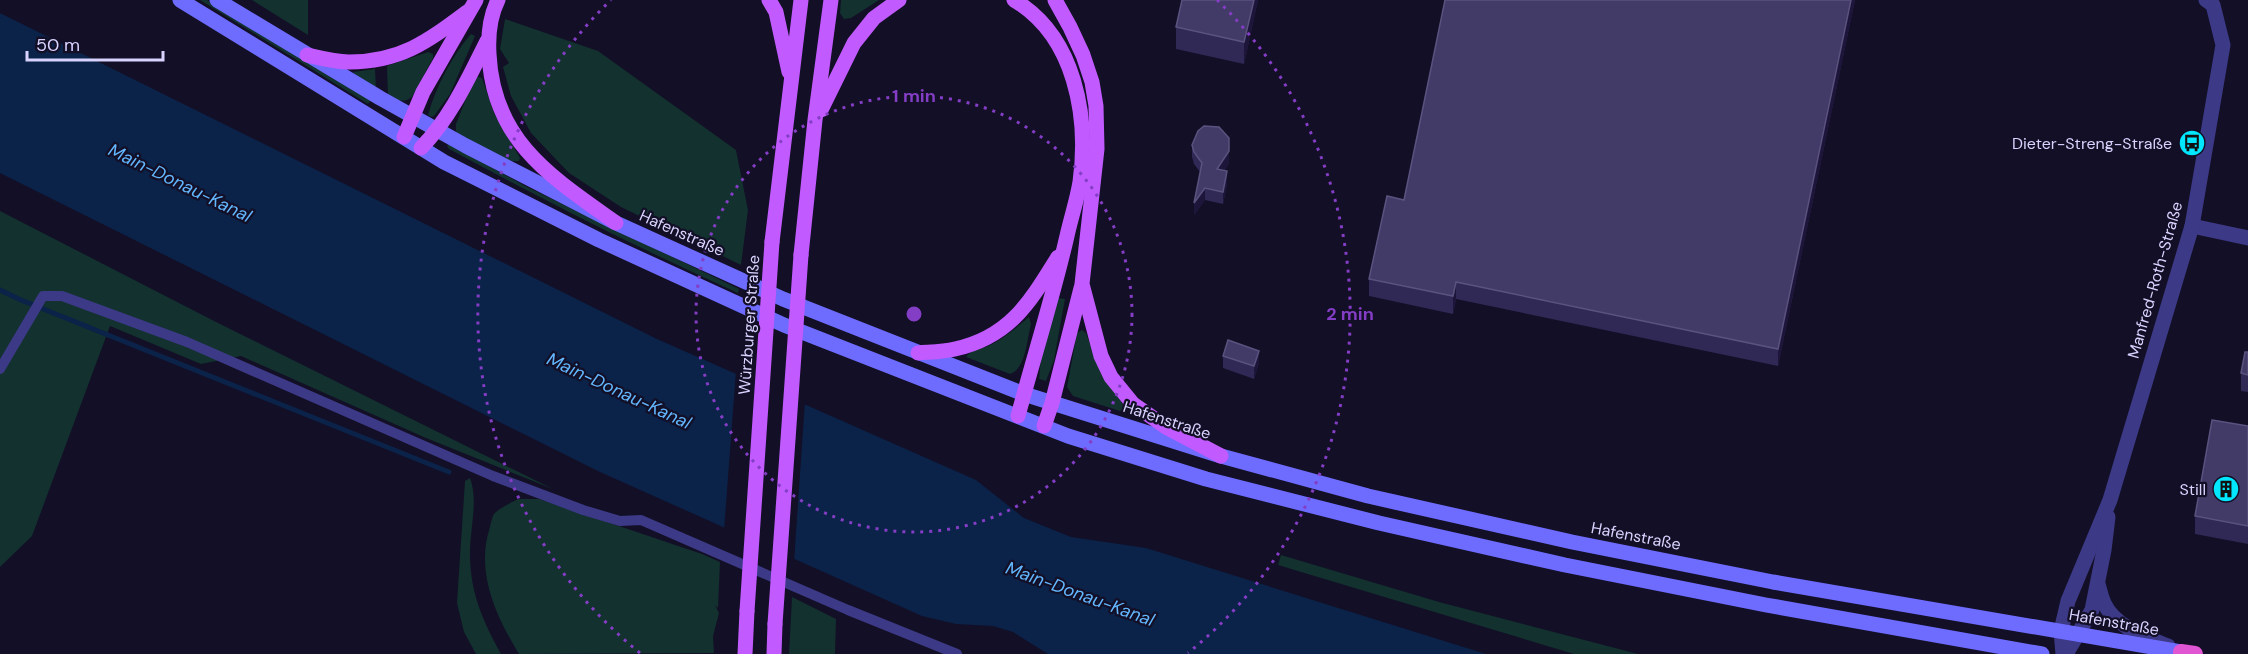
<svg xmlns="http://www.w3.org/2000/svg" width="2248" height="654" font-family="'DM Sans',sans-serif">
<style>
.green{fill:#12312f}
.water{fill:#0b2249}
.pier{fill:#130f26}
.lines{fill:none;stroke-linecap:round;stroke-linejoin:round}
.stream{stroke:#0b2249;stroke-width:5}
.service{stroke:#3c3986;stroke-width:10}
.minor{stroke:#3c3986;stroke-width:15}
.secondary{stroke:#6e6bff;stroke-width:15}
.primary{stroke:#c15bff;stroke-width:15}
.trunk{stroke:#e055d2;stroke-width:16}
.primary-bridge{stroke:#c15bff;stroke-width:15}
.wall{fill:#302855}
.shaded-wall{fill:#1d163a}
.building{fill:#423a67;stroke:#5a527f;stroke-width:1.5}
.ring{fill:none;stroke:#843dc5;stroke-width:3;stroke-dasharray:3 6}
.labels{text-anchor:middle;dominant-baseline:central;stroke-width:4.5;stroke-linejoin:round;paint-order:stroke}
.poi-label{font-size:16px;fill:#d9d4ff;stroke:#130f26;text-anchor:end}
.street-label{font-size:16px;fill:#d9d4ff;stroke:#130f26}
.water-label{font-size:18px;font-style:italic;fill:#62b7ff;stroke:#130f26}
.centre{fill:#843dc5;stroke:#130f26;stroke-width:3}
.ring-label{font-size:18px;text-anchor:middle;font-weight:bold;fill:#843dc5;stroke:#130f26;stroke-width:4.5;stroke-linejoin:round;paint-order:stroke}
</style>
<rect width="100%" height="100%" fill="#130f26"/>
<g class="green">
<path d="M 200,0 L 207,0 L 371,100 L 368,104 Z"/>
<path d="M 252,0 L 308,0 L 308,35 Z"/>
<path d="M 841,0 L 879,0 L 851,18 L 844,19 L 840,13 Z"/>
<path d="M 505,19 L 598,51 L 736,150 L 748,210 L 741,265 L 621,207 L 569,173 L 531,133 L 511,96 L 503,67 L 509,63 L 500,49 Z"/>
<path d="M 471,34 L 475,36 L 450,94 L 434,116 L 431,117 L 428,115 C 436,86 452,56 471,34 Z"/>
<path d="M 428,52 L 433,54 L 433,58 L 412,97 C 403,104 397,100 388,96 L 387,66 Z"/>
<path d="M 375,69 L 376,89 L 355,76 L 353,72 Z"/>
<path d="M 475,76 L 482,78 L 494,113 L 520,158 L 519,161 C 499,163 475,144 458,135 L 456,131 L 456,124 Z"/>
<path d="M 449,144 L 525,186 L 739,289 L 738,293 C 640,249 543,200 449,149 L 447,146 Z"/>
<path d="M 0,211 L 218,323 L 553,489 L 426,438 L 241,356 L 201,364 L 110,326 L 32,536 L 0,567 Z"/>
<path d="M 1058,298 L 1065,299 L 1054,360 L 1046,381 L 1039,379 L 1041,358 Z"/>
<path d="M 1029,317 L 1031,324 C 1027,339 1026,369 1010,374 L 966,357 C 971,349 980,350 988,346 C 1002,340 1017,327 1029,317 Z"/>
<path d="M 1082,330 L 1086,333 L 1101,371 L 1124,406 L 1123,409 L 1120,411 L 1073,396 L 1067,387 L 1077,333 Z"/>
<path d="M 470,478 C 479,502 469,531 470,557 C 471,595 483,621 501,654 L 476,654 L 464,632 L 457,603 L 465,481 Z"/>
<path d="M 518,499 L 539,499 L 702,554 L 720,562 L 718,608 L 715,605 L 719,613 L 713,636 L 714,653 L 519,654 C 496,616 475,572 490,527 C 491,523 492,517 494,514 C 499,508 511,503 518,499 Z"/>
<path d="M 1281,555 L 1439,602 L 1638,654 L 1574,654 L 1278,565 Z"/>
<path d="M 792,597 L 836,619 L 835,654 L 789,654 Z"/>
</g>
<path class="water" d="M 0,13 L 657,339 L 976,480 L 1024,518 L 1071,537 L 1146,548 L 1486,654 L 1048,654 L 1013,632 L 993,626 L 956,624 L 922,616 L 600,472 L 0,173 Z"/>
<path class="pier" d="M 736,371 L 805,401 L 794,562 L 724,531 Z"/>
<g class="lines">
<path class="stream" d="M 0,290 L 21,300 L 449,472"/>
<path class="service" d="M 0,369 L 43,296 L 62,296 L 187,342 L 493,476 L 583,510 L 620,521 L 641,520 L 848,610 L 957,654"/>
<g class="minor">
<path d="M 2192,226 L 2248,238"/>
<path d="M 2098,584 C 2100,590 2101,597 2104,603 C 2115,627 2146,637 2168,646"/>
<path d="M 2063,654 L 2061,631 L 2068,601 L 2110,500 L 2192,226 L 2223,45 L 2213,5 L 2206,0"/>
<path d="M 2066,654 L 2092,610 L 2104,550 L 2108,517"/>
</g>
<g class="secondary">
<path d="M 180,0 L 444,162 L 599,240 L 784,325 L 1068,436 L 1206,479 L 1379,523 L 1565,565 L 1766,605 L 2042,654"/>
<path d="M 217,0 L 380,98 L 466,146 L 616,223 L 783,299 L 1024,394 L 1221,456 L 1368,496 L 1572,542 L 1773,582 L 2181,652"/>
</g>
<g class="primary">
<path d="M 498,0 C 490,16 488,37 489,54 C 493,141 551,177 616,223"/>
<path d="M 769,0 L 776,12 L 789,72"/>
<path d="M 1014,0 C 1075,36 1089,116 1080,182 C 1077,200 1071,218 1067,236 C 1053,297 1034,356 1018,416"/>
<path d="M 1055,0 L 1070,27 L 1083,55 L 1092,82 L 1096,106 L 1097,149 L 1082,284 L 1101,356 L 1111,377 L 1133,404 L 1166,427 L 1221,456"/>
<path d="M 307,55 C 320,58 335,62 349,62 C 401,62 428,41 467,12"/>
<path d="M 821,110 L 854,43 L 874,18 L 899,0"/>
<path d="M 404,137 L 423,92 L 476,0"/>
<path d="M 421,148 C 451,117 468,79 487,41"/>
<path d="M 772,242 L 801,0"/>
<path d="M 801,255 L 815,120 L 831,0"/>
<path d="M 918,353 C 930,352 943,352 955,349 C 1010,337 1030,302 1058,257"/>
<path d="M 1044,426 L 1052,403 L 1081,288"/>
<path d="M 745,654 L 747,611"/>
<path d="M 774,654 L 775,624"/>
</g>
<path class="trunk" d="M 2181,652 L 2195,654"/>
<g class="primary-bridge">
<path d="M 747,611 L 772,242"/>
<path d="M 775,624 L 801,255"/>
</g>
</g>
<g class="wall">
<path d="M 1258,0 L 1244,64 L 1176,49 L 1176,27 Z"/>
<path d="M 1855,0 L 1778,366 L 1456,299 L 1453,314 L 1369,296 L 1369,279 L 1404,200 Z"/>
<path d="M 1192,145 L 1229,163 L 1224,171 L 1227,184 L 1223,204 L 1205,200 L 1194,215 L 1200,172 L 1194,164 L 1192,157 Z"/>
<path d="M 2248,352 L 2248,392 L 2241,391 L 2241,373 Z"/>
<path d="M 1223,356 L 1259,363 L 1254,379 L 1223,368 Z"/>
<path d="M 2248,426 L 2248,544 L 2195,534 L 2195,516 Z"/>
</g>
<g class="shaded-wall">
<path d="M 1254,0 L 1258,0 L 1244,64 L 1244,42 Z"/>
<path d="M 1851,0 L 1855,0 L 1778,366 L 1778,349 Z"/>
<path d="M 1229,138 L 1229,163 L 1217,181 L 1217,169 Z"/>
<path d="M 1227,171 L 1227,184 L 1223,204 L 1223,192 Z"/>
<path d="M 1205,188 L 1205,200 L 1194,215 L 1194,203 Z"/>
<path d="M 1456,282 L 1456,299 L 1453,314 L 1453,296 Z"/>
<path d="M 1259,351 L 1259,363 L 1254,379 L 1254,366 Z"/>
</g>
<g class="building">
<path d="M 1182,0 L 1254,0 L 1244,42 L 1176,27 Z"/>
<path d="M 1445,0 L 1851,0 L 1778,349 L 1456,282 L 1453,296 L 1369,279 L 1387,196 L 1404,200 Z"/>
<path d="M 1204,126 L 1219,127 L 1229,138 L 1229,151 L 1217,169 L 1227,171 L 1223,192 L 1205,188 L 1194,203 L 1202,163 L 1194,152 L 1192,145 L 1198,131 Z"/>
<path d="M 1228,340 L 1259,351 L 1254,366 L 1223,356 Z"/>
<path d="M 2245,352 L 2248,352 L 2248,375 L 2241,373 Z"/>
<path d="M 2212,420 L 2248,426 L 2248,526 L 2195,516 Z"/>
</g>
<g class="ring">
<circle cx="914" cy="314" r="218"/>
<path d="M640 653A436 436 0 0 1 611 0M1217 0A436 436 0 0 1 1188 653"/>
</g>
<defs>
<symbol id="bus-disc" viewBox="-11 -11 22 22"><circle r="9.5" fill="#00e7ff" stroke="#130f26"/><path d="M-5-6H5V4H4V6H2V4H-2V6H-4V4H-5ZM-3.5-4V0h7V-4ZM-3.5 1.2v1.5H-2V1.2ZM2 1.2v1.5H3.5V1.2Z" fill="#111"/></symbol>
<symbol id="building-disc" viewBox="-11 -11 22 22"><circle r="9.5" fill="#00e7ff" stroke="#130f26"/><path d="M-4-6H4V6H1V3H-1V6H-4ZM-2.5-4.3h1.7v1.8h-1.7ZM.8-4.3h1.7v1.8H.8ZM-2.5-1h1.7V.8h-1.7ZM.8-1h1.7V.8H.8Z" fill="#111"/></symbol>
</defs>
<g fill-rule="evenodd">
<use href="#bus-disc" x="2177" y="128" width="30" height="30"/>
<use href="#building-disc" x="2211" y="474" width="30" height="30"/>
</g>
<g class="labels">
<g class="poi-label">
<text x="2172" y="143">Dieter-Streng-Straße</text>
<text x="2206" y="489">Still</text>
</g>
<g class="street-label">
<text transform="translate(682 233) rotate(24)">Hafenstraße</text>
<text transform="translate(2155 280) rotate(-74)">Manfred-Roth-Straße</text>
<text transform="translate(749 325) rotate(-86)">Würzburger Straße</text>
<text transform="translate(1167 420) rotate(18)">Hafenstraße</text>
<text transform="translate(1636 536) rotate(11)">Hafenstraße</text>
<text transform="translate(2114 622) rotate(10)">Hafenstraße</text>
</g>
<g class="water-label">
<text transform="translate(180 183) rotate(26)">Main-Donau-Kanal</text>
<text transform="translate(619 391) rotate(25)">Main-Donau-Kanal</text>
<text transform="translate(1080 594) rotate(20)">Main-Donau-Kanal</text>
</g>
</g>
<circle cx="914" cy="314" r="9" class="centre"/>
<g class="ring-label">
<text x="914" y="102">1 min</text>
<text x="1350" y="320">2 min</text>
</g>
<path d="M27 51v9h136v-9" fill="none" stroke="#d9d4ff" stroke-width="3"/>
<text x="36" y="51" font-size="18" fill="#d9d4ff" stroke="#130f26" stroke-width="4.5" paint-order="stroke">50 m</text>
</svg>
